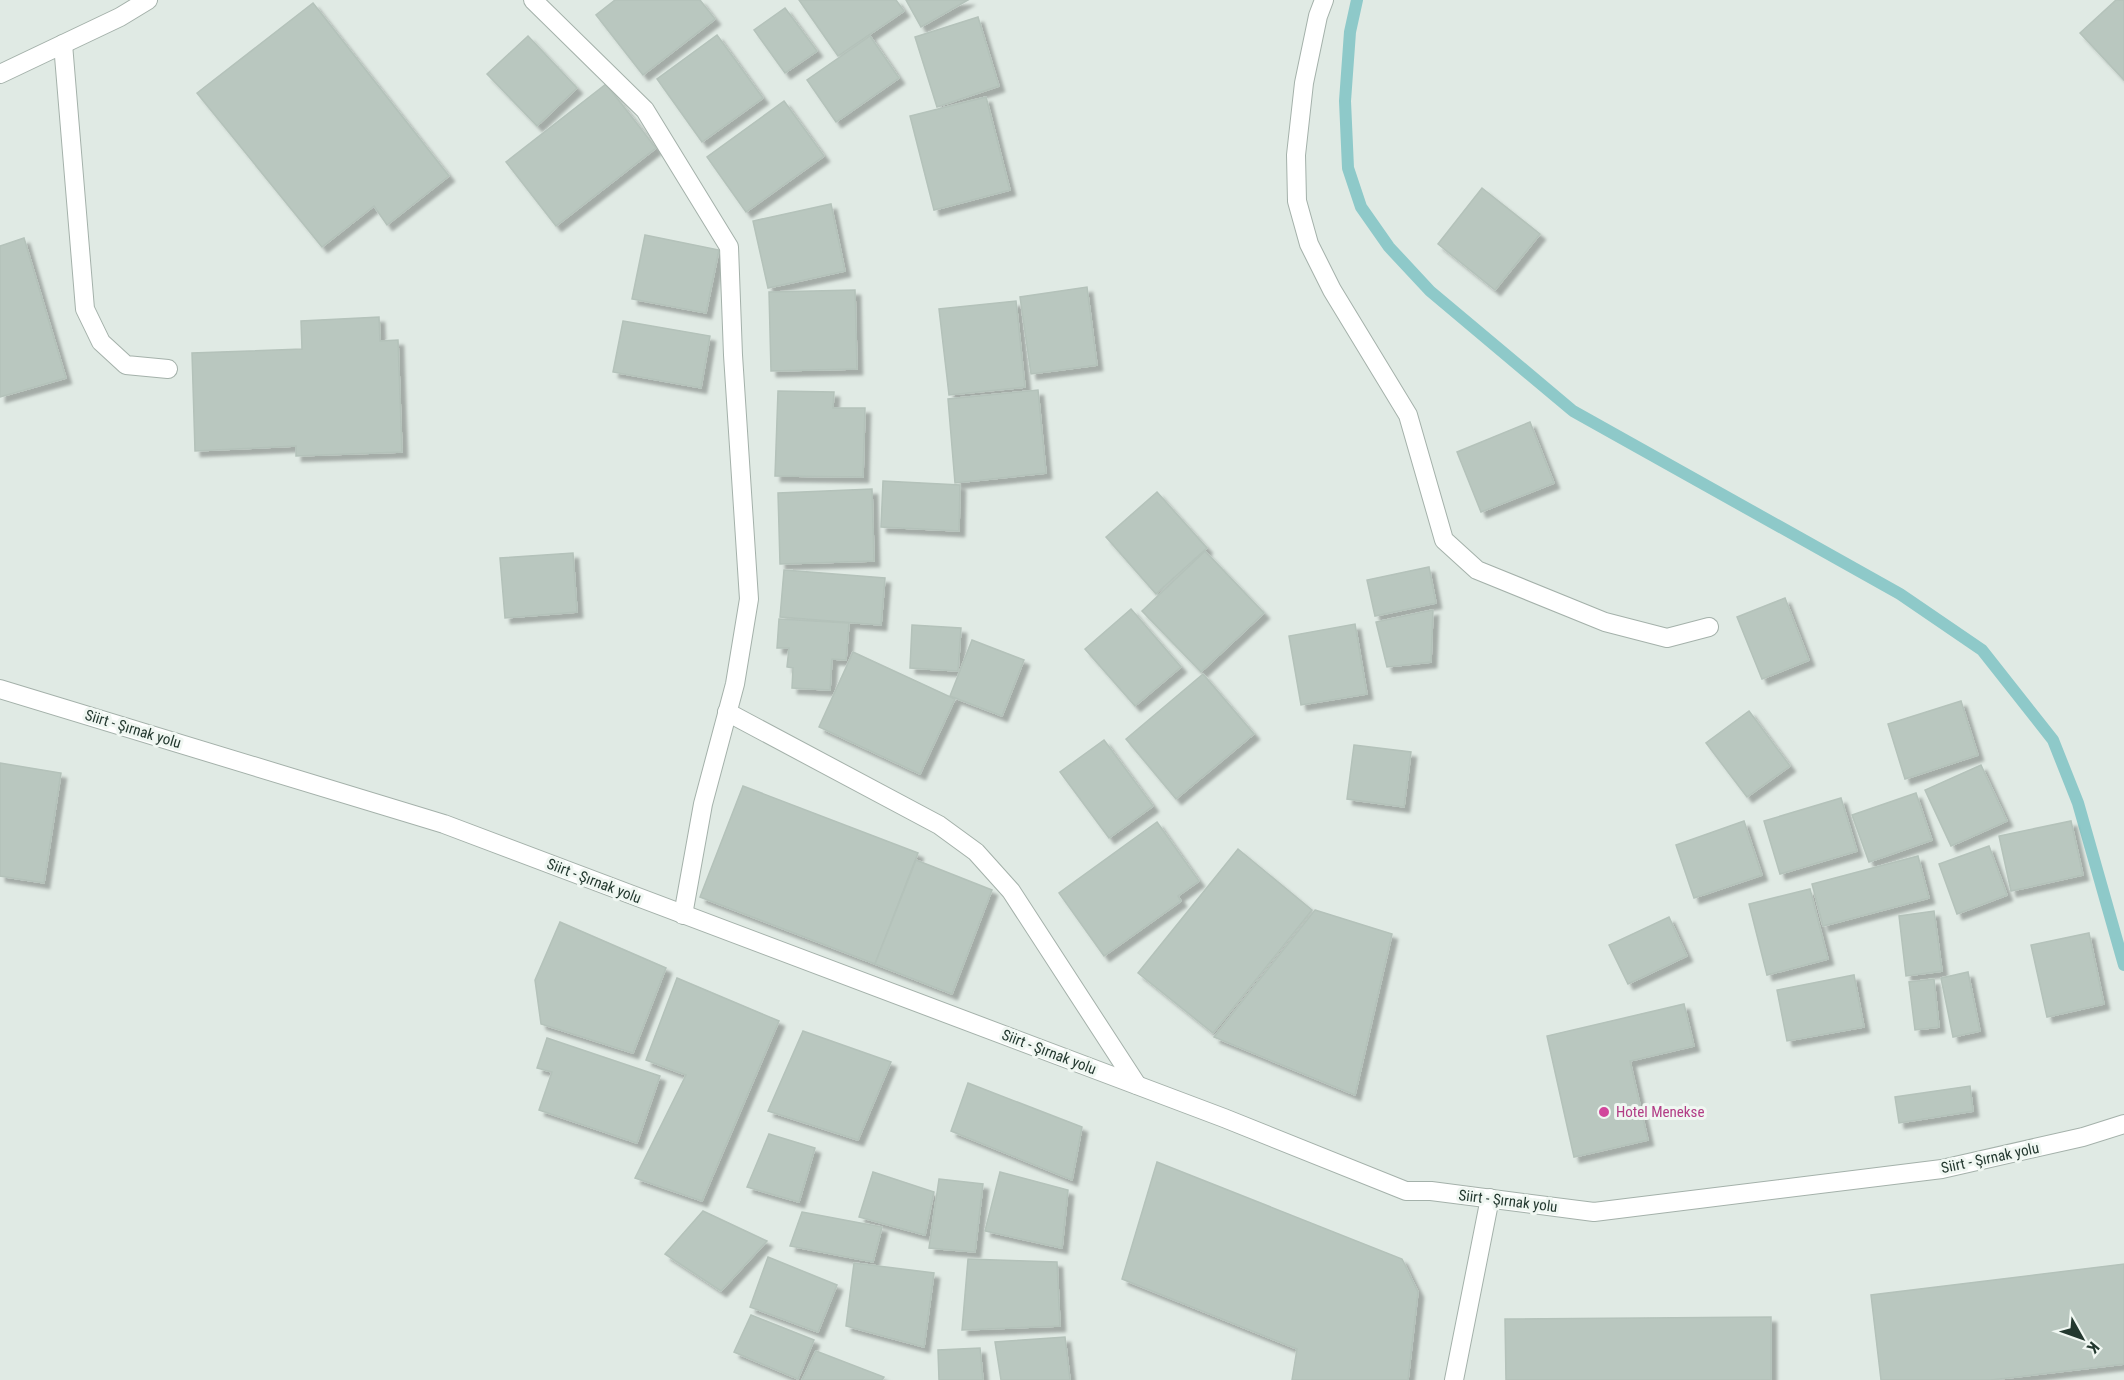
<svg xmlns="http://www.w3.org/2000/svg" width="2124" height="1380" font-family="'Roboto Condensed',sans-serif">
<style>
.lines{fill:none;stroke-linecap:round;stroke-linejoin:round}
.stream{stroke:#8ec9c9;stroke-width:12}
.building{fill:#b9c7bf;stroke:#b4c2ba;stroke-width:1.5;filter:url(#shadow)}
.minor-casing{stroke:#a4b1aa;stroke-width:20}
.minor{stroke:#fff;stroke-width:18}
.hotel-dot{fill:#d1479c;stroke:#f0f7f2;stroke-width:2}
.labels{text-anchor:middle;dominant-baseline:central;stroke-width:6;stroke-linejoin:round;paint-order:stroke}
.street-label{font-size:15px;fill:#23382f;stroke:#f0f7f2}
.hotel-label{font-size:15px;fill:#b23c85;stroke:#f0f7f2;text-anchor:start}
</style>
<defs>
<filter id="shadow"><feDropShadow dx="5.5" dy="5.5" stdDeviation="1.5" flood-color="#0004"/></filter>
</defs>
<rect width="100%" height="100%" fill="#e0eae4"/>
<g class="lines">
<path class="stream" d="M 1357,0 L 1350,32 L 1345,101 L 1348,168 L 1361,207 L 1389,247 L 1430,291 L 1573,411 L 1900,594 L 1982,650 L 2053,740 L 2078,803 L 2124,965"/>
</g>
<g class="building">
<path d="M 615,0 L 700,0 L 715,19 L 643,75 L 596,15 Z"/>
<path d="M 799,0 L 896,0 L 904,11 L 838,56 Z"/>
<path d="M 906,0 L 968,0 L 921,27 Z"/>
<path d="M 2116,0 L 2124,0 L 2124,80 L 2080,33 Z"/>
<path d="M 313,3 L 449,176 L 387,225 L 374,206 L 322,247 L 197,93 Z"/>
<path d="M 785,8 L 817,51 L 785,73 L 754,30 Z"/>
<path d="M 978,17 L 999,86 L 937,107 L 915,37 Z"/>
<path d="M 717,35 L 763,98 L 702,142 L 657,79 Z"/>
<path d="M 528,36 L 577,88 L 537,126 L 487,74 Z"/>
<path d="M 870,36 L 899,78 L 836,122 L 807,80 Z"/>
<path d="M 606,84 L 656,148 L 556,226 L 506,162 Z"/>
<path d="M 986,97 L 1010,190 L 934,210 L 910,116 Z"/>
<path d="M 784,101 L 824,156 L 746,212 L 707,157 Z"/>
<path d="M 1482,188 L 1540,234 L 1495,290 L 1438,244 Z"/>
<path d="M 831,204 L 845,271 L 768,288 L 753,221 Z"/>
<path d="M 645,235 L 719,250 L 706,313 L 632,299 Z"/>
<path d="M 24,238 L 66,378 L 0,397 L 0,246 Z"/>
<path d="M 1087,287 L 1097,365 L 1031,374 L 1020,297 Z"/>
<path d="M 855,290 L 857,369 L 771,371 L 769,292 Z"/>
<path d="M 1016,301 L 1025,387 L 949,395 L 939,309 Z"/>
<path d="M 379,317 L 380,341 L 398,340 L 402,452 L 296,456 L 296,446 L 195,451 L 192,353 L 302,349 L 301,321 Z"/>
<path d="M 623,321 L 710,336 L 701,388 L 613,372 Z"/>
<path d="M 1038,390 L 1046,473 L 955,483 L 948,399 Z"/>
<path d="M 778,391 L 834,392 L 833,408 L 865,408 L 863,477 L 775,476 Z"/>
<path d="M 1530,422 L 1554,483 L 1481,512 L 1457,452 Z"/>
<path d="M 883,481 L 960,485 L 959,531 L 881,527 Z"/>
<path d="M 872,489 L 874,561 L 780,564 L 778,493 Z"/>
<path d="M 1157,492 L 1207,548 L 1156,594 L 1106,537 Z"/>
<path d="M 1205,551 L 1264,613 L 1201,672 L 1142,611 Z"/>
<path d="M 573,553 L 577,612 L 505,618 L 500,558 Z"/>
<path d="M 1429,567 L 1436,603 L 1375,616 L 1367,580 Z"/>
<path d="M 784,570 L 885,578 L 881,625 L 780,617 Z"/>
<path d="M 1785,598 L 1809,660 L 1762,679 L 1737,617 Z"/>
<path d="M 1131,609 L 1181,667 L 1135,706 L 1085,649 Z"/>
<path d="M 1433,610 L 1431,662 L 1387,667 L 1376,622 Z"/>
<path d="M 779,619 L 849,623 L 846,660 L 832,659 L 830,690 L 792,688 L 793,668 L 787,667 L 789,648 L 777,648 Z"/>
<path d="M 1355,624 L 1367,694 L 1301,705 L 1289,636 Z"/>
<path d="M 912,625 L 961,628 L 958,671 L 910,668 Z"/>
<path d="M 972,640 L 1024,660 L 1002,716 L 950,696 Z"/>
<path d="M 853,652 L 955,699 L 920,774 L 819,727 Z"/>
<path d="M 1203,674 L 1254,734 L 1176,799 L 1126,739 Z"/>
<path d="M 1961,701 L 1978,755 L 1905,779 L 1888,724 Z"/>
<path d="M 1749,711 L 1790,766 L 1747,797 L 1706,743 Z"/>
<path d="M 1104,740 L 1153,806 L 1109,838 L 1060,772 Z"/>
<path d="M 1354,745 L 1411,752 L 1404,807 L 1347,799 Z"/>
<path d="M 0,763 L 61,773 L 44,883 L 0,876 Z"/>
<path d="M 1981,765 L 2007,821 L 1951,846 L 1925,790 Z"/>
<path d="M 743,786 L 918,853 L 875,964 L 700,897 Z"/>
<path d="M 1916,793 L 1932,840 L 1869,862 L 1852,815 Z"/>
<path d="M 1841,798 L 1857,851 L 1780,874 L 1764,821 Z"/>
<path d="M 1744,821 L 1762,875 L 1694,898 L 1676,845 Z"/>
<path d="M 2071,821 L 2083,875 L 2011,891 L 1999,836 Z"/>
<path d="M 1157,822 L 1199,881 L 1178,896 L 1181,901 L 1104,956 L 1059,893 Z"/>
<path d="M 1989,846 L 2007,895 L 1957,914 L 1939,864 Z"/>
<path d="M 1238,849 L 1312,910 L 1213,1033 L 1138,973 Z"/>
<path d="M 1918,856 L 1929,898 L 1823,926 L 1812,884 Z"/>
<path d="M 916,860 L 992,890 L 952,994 L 875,964 Z"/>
<path d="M 1810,889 L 1828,959 L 1767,975 L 1749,904 Z"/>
<path d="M 1315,910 L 1392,934 L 1355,1095 L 1214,1037 Z"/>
<path d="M 1934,911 L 1942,971 L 1906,976 L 1899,916 Z"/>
<path d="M 1669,917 L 1687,956 L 1628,984 L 1609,945 Z"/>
<path d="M 560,922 L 666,968 L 633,1053 L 541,1024 L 535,980 Z"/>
<path d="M 2089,933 L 2104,1004 L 2047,1017 L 2031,945 Z"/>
<path d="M 1968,972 L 1980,1031 L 1953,1037 L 1941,978 Z"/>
<path d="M 1854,975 L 1864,1027 L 1787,1041 L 1777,990 Z"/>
<path d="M 677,978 L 779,1021 L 702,1201 L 635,1178 L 686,1075 L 646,1060 Z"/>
<path d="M 1934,979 L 1939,1027 L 1915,1030 L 1909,982 Z"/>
<path d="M 1684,1004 L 1694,1046 L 1630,1061 L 1648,1140 L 1574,1157 L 1547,1036 Z"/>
<path d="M 803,1031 L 891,1062 L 858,1140 L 768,1111 Z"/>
<path d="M 547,1038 L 660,1076 L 637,1143 L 539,1110 L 552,1072 L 537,1068 Z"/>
<path d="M 968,1083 L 1082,1127 L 1072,1180 L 951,1131 Z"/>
<path d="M 1970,1086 L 1973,1111 L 1899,1123 L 1895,1097 Z"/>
<path d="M 769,1134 L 815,1148 L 799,1202 L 747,1187 Z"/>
<path d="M 1157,1162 L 1402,1259 L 1418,1292 L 1408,1380 L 1292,1380 L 1297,1349 L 1122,1279 Z"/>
<path d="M 873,1172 L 934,1192 L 925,1235 L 859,1217 Z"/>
<path d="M 1000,1172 L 1068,1190 L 1062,1248 L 985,1231 Z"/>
<path d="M 939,1179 L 983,1184 L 975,1252 L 929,1248 Z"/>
<path d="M 703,1211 L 767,1241 L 721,1291 L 665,1254 Z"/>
<path d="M 802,1212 L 882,1227 L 873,1262 L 790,1246 Z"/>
<path d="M 768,1257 L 837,1285 L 818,1332 L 750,1307 Z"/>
<path d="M 968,1259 L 1057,1262 L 1060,1326 L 962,1330 Z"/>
<path d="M 854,1263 L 934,1273 L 924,1347 L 846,1326 Z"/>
<path d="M 2124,1264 L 2124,1364 L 1991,1380 L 1881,1380 L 1871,1295 Z"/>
<path d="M 751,1315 L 814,1340 L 798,1379 L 734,1352 Z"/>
<path d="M 1771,1317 L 1771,1380 L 1506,1380 L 1505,1319 Z"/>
<path d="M 1065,1337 L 1070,1380 L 1001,1380 L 995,1342 Z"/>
<path d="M 980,1348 L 983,1380 L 939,1380 L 938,1350 Z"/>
<path d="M 816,1351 L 884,1377 L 882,1380 L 802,1380 Z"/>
</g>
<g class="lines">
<defs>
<g id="minor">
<path d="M 533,0 L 645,110 L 729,247 L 733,355 L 749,599 L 735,684 L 703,804 L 683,915"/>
<path d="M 1324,0 L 1318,16 L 1304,83 L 1296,155 L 1297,201 L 1309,244 L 1332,290 L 1408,415 L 1444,540 L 1477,570 L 1605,622 L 1667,638 L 1709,627"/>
<path d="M 63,44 L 85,309 L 101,342 L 126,365 L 168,369"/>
<path d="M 0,74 L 120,17 L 148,0"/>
<path d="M 0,689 L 444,824 L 1224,1118 L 1406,1191 L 1431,1191 L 1594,1212 L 1942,1169 L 2083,1137 L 2124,1124"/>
<path d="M 727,712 L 939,825 L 976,852 L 1011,891 L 1137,1085"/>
<path d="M 1454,1380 L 1490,1198"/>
</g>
</defs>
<use href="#minor" class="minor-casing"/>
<use href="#minor" class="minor"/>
</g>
<circle class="hotel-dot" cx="1604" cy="1112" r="6"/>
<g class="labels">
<g class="street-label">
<text transform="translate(133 729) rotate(17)">Siirt - Şırnak yolu</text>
<text transform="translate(594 881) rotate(21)">Siirt - Şırnak yolu</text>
<text transform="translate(1049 1052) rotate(21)">Siirt - Şırnak yolu</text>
<text transform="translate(1990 1158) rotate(-12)">Siirt - Şırnak yolu</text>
<text transform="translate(1508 1201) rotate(7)">Siirt - Şırnak yolu</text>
</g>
<g class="hotel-label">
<text x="1616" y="1112">Hotel Menekse</text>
</g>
</g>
<g transform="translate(2082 1338) rotate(130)" stroke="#f0f7f2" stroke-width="4.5" paint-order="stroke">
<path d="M0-4.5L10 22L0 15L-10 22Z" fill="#23382f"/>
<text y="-9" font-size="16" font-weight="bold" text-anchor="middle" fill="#23382f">K</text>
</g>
</svg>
